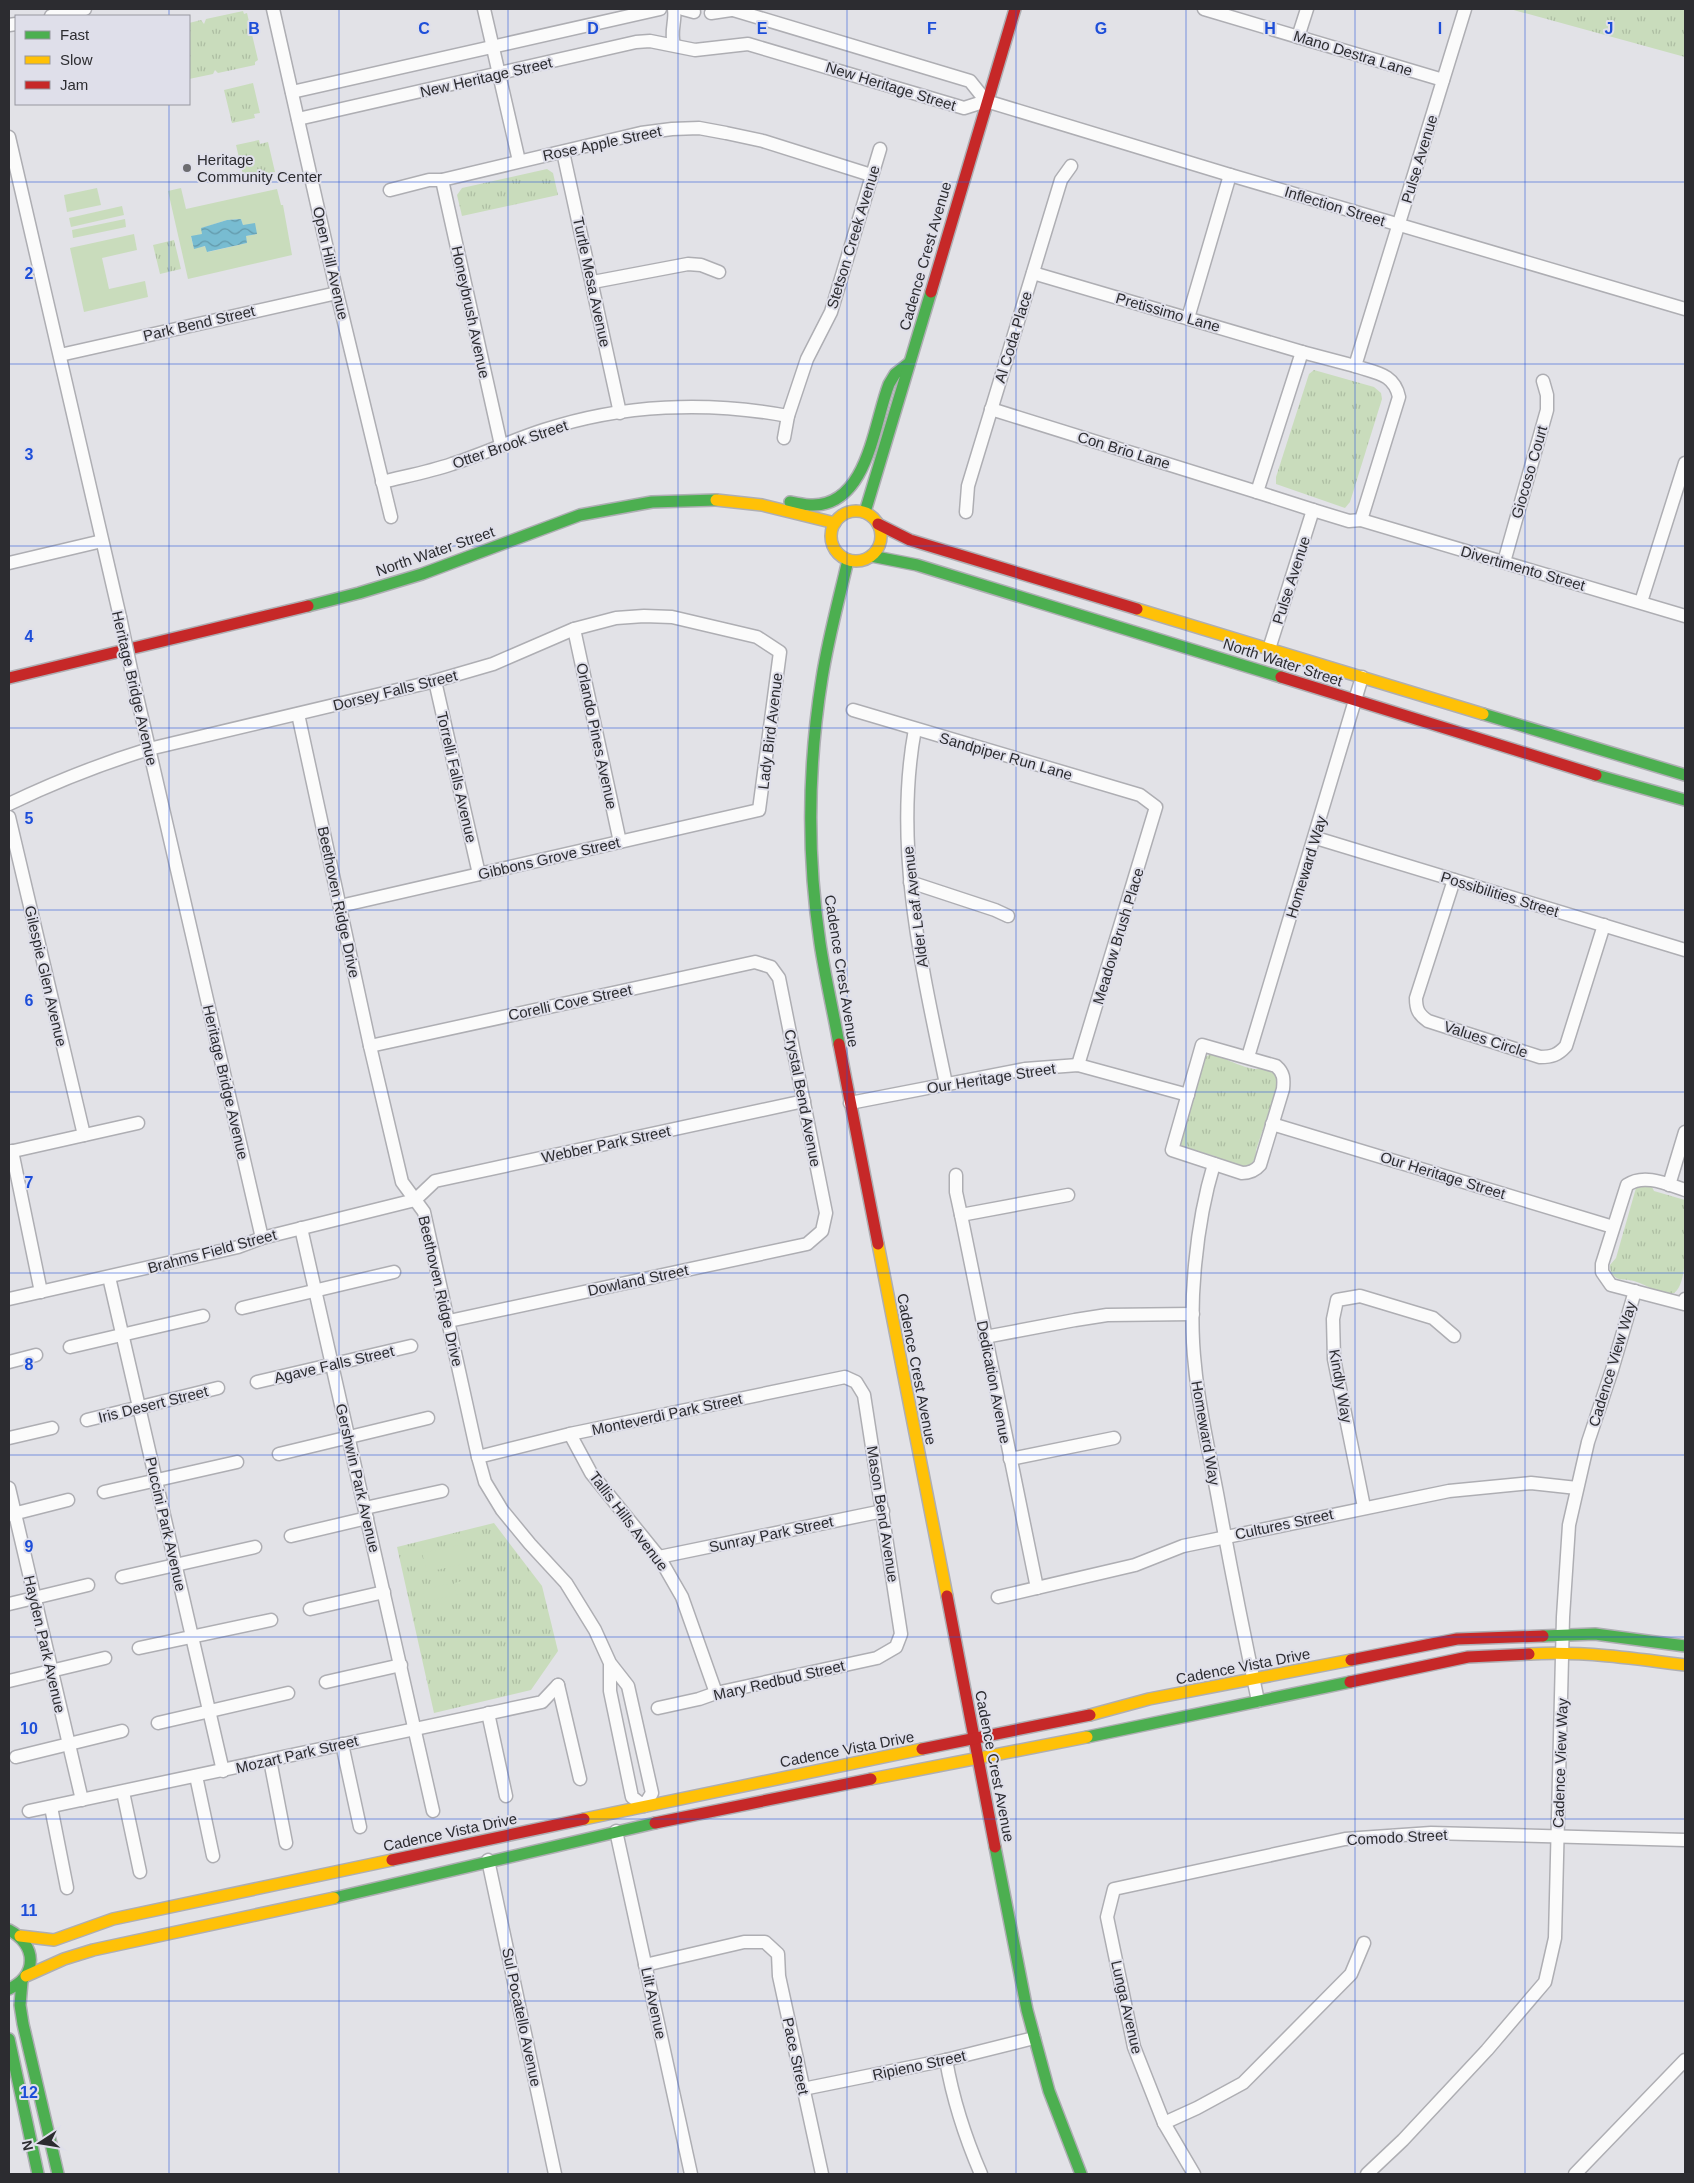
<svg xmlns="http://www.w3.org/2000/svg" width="1694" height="2183" font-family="Arial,sans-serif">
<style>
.park{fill:url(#park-tufts)}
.pitch{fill:#c9dcbc;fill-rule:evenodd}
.water{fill:url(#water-waves)}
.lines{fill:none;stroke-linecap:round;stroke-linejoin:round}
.street-casing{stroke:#aeaeb3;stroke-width:15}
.fast-casing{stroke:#aeaeb3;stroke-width:14}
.slow-casing{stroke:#aeaeb3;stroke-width:14}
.jam-casing{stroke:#aeaeb3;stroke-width:14}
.street{stroke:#fbfbfb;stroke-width:12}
.fast{stroke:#4caf50;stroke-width:11}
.slow{stroke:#ffc107;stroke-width:11}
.jam{stroke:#c62828;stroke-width:11}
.street-bridge-casing{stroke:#aeaeb3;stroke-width:15;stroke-linecap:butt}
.street-bridge{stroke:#fbfbfb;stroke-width:12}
.grid{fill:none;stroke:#1d4ed8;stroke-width:1;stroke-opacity:0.55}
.poi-dot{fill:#6c6c70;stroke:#dfdfea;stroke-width:2}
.labels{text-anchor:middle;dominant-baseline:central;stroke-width:4;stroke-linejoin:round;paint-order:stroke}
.street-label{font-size:15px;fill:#2c2c30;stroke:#dfdfea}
.poi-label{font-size:15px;fill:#2c2c30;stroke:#dfdfea;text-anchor:start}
.grid-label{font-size:16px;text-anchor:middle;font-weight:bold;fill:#1d4ed8;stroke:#dfdfea;stroke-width:4;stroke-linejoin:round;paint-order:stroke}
</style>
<defs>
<pattern id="park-tufts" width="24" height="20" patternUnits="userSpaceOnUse" patternTransform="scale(1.25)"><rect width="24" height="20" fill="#c9dcbc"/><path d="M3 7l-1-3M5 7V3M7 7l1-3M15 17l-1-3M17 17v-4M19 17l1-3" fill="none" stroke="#adbda2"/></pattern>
<pattern id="water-waves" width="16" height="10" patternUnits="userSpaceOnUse" patternTransform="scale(1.25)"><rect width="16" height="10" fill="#78bcd1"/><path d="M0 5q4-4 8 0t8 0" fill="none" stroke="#6399aa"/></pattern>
</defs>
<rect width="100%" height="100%" fill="#e2e2e7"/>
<g class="park">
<path d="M 1510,9 L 1685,9 L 1685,57 Z"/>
<path d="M 243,11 L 244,14 L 247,13 L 258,60 L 255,62 L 255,65 L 218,73 L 215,70 L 213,74 L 189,79 L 189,23 L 201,20 L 204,24 L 206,19 Z"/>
<path d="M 253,83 L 260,113 L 254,114 L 255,118 L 232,123 L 224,90 Z"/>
<path d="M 259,140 L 260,144 L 268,142 L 275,172 L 244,179 L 236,145 Z"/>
<path d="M 547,169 L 553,173 L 558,195 L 462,216 L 457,195 L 462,188 Z"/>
<path d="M 174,240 L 181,269 L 160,274 L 153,245 Z"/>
<path d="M 1314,370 L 1374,387 L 1381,393 L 1382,399 L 1350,502 L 1345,508 L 1276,484 L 1276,477 L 1309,374 Z"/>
<path d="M 1211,1054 L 1219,1054 C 1224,1060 1248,1069 1256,1069 C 1268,1068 1273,1070 1279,1081 L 1256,1150 C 1256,1158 1253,1166 1243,1167 C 1236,1167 1230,1163 1224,1160 C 1213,1155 1198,1150 1185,1150 L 1179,1143 L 1203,1058 Z"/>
<path d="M 1644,1185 L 1652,1187 L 1654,1191 L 1685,1200 C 1685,1220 1690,1283 1674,1293 C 1661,1296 1643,1282 1629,1280 C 1624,1279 1619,1281 1614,1276 C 1611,1273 1610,1270 1610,1265 L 1616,1258 L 1636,1188 Z"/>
<path d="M 494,1523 L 542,1586 L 558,1651 L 531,1690 L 434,1713 L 397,1547 Z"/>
</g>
<g class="pitch">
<path d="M 97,188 L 101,205 L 67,212 L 64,195 Z"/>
<path d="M 181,188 L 186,209 L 277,189 L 281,205 L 283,205 L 292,255 L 188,279 L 168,191 ZM 241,219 L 243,225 L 257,234 L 245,236 L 247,243 L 208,252 L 206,246 L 194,248 L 191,237 L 203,234 L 202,228 L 227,220 Z"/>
<path d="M 122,206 L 124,215 L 71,227 L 69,218 Z"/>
<path d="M 125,219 L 126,227 L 73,238 L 72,230 Z"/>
<path d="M 134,234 L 137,250 L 102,258 L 109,289 L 145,281 L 148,297 L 84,312 L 70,248 Z"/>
<path d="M 463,1544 L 468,1563 L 427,1572 L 422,1553 Z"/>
<path d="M 478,1577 L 481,1589 L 457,1595 L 454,1583 Z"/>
<path d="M 447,1584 L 450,1596 L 426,1602 L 423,1590 Z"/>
</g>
<path class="water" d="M 241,219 L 243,225 L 255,223 L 257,234 L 246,236 L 247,243 L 207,252 L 205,246 L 194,249 L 191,236 L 202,234 L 201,228 L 227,220 Z"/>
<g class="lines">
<defs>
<g id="street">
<path d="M 273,9 L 337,293 L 391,517"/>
<path d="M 484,9 L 519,161"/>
<path d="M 683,9 L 694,12"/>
<path d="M 730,9 L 970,81 L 986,101"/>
<path d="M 1204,9 L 1443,80"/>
<path d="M 711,13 L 731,10"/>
<path d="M 51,16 L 85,9"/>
<path d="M 9,25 L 16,24"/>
<path d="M 1298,37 L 1307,9"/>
<path d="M 674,45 C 670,30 676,22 674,9"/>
<path d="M 292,92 L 660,9"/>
<path d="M 986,101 L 1230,175 L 1685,309"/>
<path d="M 298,119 L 636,42 L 650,41 L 695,50 L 748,44 L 964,108 L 986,101"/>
<path d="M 9,137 L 120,617"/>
<path d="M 563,152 L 620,413"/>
<path d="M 442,180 L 501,445"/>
<path d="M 390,190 L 429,180 L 442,180 L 641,133 L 672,129 L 699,128 L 726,133 L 763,141 L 871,175"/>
<path d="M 1033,273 L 1302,352"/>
<path d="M 593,282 L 688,264 L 701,265 L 719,272"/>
<path d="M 1188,318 L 1230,175"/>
<path d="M 60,355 L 337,293"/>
<path d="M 991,409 L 1257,492"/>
<path d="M 784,438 L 788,416 L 807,359 L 831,312 L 880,149"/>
<path d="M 382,482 C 406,476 429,472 452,464 C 483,454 513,440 544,430 C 622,404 708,401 788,416"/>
<path d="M 1313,510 L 1257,492 L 1302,352 L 1355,366"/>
<path d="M 966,512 L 968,486 L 1061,180 L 1071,166"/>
<path d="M 1361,520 L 1685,616"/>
<path d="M 1504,562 L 1547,410 L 1547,395 L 1543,381"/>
<path d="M 9,563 L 102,541"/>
<path d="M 1641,602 L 1685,463"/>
<path d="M 574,629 L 620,842"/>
<path d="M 1269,649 L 1313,510 L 1349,521 L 1361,520 L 1399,397 C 1394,373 1375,373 1355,366 L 1465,9"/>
<path d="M 133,679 L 262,1238"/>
<path d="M 435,681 L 479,874"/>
<path d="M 853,710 L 1140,795 L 1156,807 L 1078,1065"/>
<path d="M 298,714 L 370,1046 L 402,1182 L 424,1212 L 478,1457 L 485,1482 L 502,1510 L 530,1544 L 566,1583 L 595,1630 L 610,1663 L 628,1686 L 652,1793 L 644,1806 L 632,1797 L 610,1691 L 610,1663"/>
<path d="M 915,729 C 893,847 922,968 946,1084"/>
<path d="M 9,804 C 55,782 100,764 149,749 L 431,682 L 493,664 L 574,629 L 616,618 L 644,616 L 672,617 L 757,637 L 780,652 L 759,810 L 340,906"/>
<path d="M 9,817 L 84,1135"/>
<path d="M 1316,838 L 1685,950"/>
<path d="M 1454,880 L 1416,998 C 1416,1009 1418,1014 1428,1021 L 1540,1057 C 1552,1057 1558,1055 1566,1046 L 1604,925"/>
<path d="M 910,882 L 995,910 L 1008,916"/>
<path d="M 1202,1045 L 1276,1066 C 1284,1073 1284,1079 1283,1089 L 1260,1165 C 1255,1171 1250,1173 1242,1173 L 1172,1150 Z"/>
<path d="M 370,1046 L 755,962 L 771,967 L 779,978 L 826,1213 L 822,1231 L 807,1244 L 449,1321"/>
<path d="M 1248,1057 L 1362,677"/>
<path d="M 850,1103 L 1025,1069 L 1078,1065 L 1188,1095"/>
<path d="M 1272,1124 L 1613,1227"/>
<path d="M 12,1151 L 41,1292"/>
<path d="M 9,1152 L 138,1123"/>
<path d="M 1214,1164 C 1196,1223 1188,1305 1195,1366 C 1199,1412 1211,1459 1219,1504 C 1231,1570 1244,1635 1258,1701"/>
<path d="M 956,1175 L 956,1192 L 961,1215 L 1037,1588"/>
<path d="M 1669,1185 L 1685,1132"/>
<path d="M 1685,1190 C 1667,1184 1644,1173 1627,1185 L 1602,1264 L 1602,1272 L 1611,1285 L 1684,1304 L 1685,1299"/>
<path d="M 961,1215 L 1068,1195"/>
<path d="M 301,1228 L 433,1811"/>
<path d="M 109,1277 L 223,1771"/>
<path d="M 9,1299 L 238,1247 L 262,1238 L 415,1200 L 435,1181 L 804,1101"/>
<path d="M 242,1308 L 394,1272"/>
<path d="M 985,1337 L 1075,1320 L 1107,1315 L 1193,1314"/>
<path d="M 70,1347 L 203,1316"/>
<path d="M 9,1362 L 36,1355"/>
<path d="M 257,1382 L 411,1346"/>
<path d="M 87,1420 L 218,1388"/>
<path d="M 570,1434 L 591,1473 L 659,1557 L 682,1597 L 716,1693"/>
<path d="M 9,1438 L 52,1428"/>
<path d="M 279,1454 L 428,1418"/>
<path d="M 478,1457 L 570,1434 L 845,1377 L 856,1382 L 864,1395 L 901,1634 L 896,1647 L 877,1658 L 716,1693 L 699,1699 L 658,1708"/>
<path d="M 1010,1459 L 1114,1438"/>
<path d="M 9,1488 L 82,1800"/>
<path d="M 104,1492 L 237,1462"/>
<path d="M 1364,1507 L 1334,1359 L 1333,1319 L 1337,1300 L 1360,1296 L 1433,1318 L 1454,1336"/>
<path d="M 365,1508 L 442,1491"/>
<path d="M 9,1515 L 68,1500"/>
<path d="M 291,1536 L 367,1518"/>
<path d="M 659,1557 L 883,1511"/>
<path d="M 122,1577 L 255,1547"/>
<path d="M 998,1597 L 1135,1565 L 1183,1546 L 1449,1491 L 1531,1483 L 1577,1488"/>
<path d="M 9,1604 L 88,1585"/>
<path d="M 310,1609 L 384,1592"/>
<path d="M 139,1648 L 271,1620"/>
<path d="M 9,1681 L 105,1658"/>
<path d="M 326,1682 L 401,1665"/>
<path d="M 558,1685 L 580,1779"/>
<path d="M 488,1713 L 506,1796"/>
<path d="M 158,1723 L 288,1693"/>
<path d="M 342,1744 L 360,1827"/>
<path d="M 16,1757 L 122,1731"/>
<path d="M 270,1760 L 286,1843"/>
<path d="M 196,1776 L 213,1856"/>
<path d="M 123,1792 L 140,1872"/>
<path d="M 51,1807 L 67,1888"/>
<path d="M 29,1811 L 542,1702 L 558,1685"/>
<path d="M 616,1831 L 691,2174"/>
<path d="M 488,1860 L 555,2174"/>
<path d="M 645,1965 L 744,1942 L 765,1942 L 778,1954 L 779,1976 L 822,2174"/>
<path d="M 946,2060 C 953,2100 965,2137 981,2174"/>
<path d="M 803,2089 L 946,2060 L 1034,2038"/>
<path d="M 1164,2123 L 1197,2108 L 1243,2083 L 1351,1974 L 1364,1943"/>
<path d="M 1194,2174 L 1164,2123 L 1134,2047 L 1107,1917 L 1114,1889 L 1345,1839 L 1431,1833 L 1685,1840"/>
<path d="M 1367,2174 L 1403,2140 L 1487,2050 L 1545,1982 L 1555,1938 L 1563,1617 L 1569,1525 L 1588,1442 L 1612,1370 L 1635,1291"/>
<path d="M 1575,2174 L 1685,2060"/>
</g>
<g id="fast">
<path d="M 790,502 C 797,503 805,505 813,505 C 868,505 874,422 889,384 L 895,374 L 909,363"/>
<path d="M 865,512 L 931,292"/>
<path d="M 871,556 L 917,565 L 1281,677"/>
<path d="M 308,606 L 359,593 L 422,574 L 580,515 L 652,502 L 716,500"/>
<path d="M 1483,714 L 1685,775"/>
<path d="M 1596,775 L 1685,800"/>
<path d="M 839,1044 C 833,1010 825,977 820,943 C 807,856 808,765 822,678 C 828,639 839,599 848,560"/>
<path d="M 1543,1636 L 1595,1634 L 1685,1646"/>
<path d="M 1087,1737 L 1350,1682"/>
<path d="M 995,1847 L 1027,2010 L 1049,2091 L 1081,2174"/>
<path d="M 334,1898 L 655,1823"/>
<path d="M 9,1930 C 37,1945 38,1975 9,1989"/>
<path d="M 22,1981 L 20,2005 L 23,2024 L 58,2174"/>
<path d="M 9,2039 L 38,2174"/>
</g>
<g id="slow">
<path d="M 716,500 L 762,505 L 835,523"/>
<circle cx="856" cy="536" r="25"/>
<path d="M 1137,609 L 1483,714"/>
<path d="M 878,1244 L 947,1596"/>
<path d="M 1529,1654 C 1582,1651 1633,1658 1685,1665"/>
<path d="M 1090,1715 L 1149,1699 L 1351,1660"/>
<path d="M 871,1779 L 1087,1737"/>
<path d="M 584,1819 L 922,1749"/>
<path d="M 20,1936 L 54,1940 L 113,1919 L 392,1860"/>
<path d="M 26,1976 L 64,1959 L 93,1950 L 334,1898"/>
</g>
<g id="jam">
<path d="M 931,292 L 1015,9"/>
<path d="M 878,524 L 910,540 L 1137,609"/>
<path d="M 1281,677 L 1596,775"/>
<path d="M 9,678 L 308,606"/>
<path d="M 839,1044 L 878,1244"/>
<path d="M 947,1596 L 995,1847"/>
<path d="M 1351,1660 L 1457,1639 L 1543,1636"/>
<path d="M 1350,1682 L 1468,1657 L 1529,1654"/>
<path d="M 922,1749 L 1090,1715"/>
<path d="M 655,1823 L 871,1779"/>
<path d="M 392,1860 L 584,1819"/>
</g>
</defs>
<use href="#street" class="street-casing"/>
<use href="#fast" class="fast-casing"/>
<use href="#slow" class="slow-casing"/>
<use href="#jam" class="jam-casing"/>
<use href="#street" class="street"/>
<use href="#fast" class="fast"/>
<use href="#slow" class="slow"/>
<use href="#jam" class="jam"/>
<defs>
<path id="street-bridge" d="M 120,617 L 133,679"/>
</defs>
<use href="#street-bridge" class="street-bridge-casing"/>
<use href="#street-bridge" class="street-bridge"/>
</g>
<path class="grid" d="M 169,9 L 169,16M 339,9 L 339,2174M 508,9 L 508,2174M 678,9 L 678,2174M 847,9 L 847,2174M 1016,9 L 1016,2174M 1186,9 L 1186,2174M 1355,9 L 1355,2174M 1525,9 L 1525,2174M 169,104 L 169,2174M 9,182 L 1685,182M 9,364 L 1685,364M 9,546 L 1685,546M 9,728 L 1685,728M 9,910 L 1685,910M 9,1092 L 1685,1092M 9,1273 L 1685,1273M 9,1455 L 1685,1455M 9,1637 L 1685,1637M 9,1819 L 1685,1819M 9,2001 L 1685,2001"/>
<circle class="poi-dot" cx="187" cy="168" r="5"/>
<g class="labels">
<g class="street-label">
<text transform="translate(1353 53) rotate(17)">Mano Destra Lane</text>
<text transform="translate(486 77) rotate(-13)">New Heritage Street</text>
<text transform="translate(891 86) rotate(17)">New Heritage Street</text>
<text transform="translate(602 143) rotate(-12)">Rose Apple Street</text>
<text transform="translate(1419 159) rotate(-73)">Pulse Avenue</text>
<text transform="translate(1335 206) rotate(17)">Inflection Street</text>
<text transform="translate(853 237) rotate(-73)">Stetson Creek Avenue</text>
<text transform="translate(925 256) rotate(-74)">Cadence Crest Avenue</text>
<text transform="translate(331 263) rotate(77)">Open Hill Avenue</text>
<text transform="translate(592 282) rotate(78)">Turtle Mesa Avenue</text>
<text transform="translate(471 312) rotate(78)">Honeybrush Avenue</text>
<text transform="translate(1168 312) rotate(16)">Pretissimo Lane</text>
<text transform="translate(199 323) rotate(-13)">Park Bend Street</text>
<text transform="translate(1013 337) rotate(-73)">Al Coda Place</text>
<text transform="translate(510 444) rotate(-19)">Otter Brook Street</text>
<text transform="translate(1124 450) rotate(17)">Con Brio Lane</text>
<text transform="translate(1529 472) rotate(-74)">Giocoso Court</text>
<text transform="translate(435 551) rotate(-19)">North Water Street</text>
<text transform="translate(1523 568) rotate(16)">Divertimento Street</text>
<text transform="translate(1291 580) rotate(-72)">Pulse Avenue</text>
<text transform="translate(1283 662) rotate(18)">North Water Street</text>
<text transform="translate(135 688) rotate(77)">Heritage Bridge Avenue</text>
<text transform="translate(395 690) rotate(-14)">Dorsey Falls Street</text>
<text transform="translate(770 731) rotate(-83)">Lady Bird Avenue</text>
<text transform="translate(597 736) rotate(78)">Orlando Pines Avenue</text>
<text transform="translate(1006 756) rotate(16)">Sandpiper Run Lane</text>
<text transform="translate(457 777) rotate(77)">Torrelli Falls Avenue</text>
<text transform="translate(549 858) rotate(-13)">Gibbons Grove Street</text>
<text transform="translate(1306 867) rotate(-73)">Homeward Way</text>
<text transform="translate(1500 894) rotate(17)">Possibilities Street</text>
<text transform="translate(339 902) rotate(78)">Beethoven Ridge Drive</text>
<text transform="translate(915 907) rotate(-97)">Alder Leaf Avenue</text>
<text transform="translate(1118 936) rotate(-73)">Meadow Brush Place</text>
<text transform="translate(842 971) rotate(81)">Cadence Crest Avenue</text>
<text transform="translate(46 976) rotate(77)">Gilespie Glen Avenue</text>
<text transform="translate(570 1002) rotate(-12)">Corelli Cove Street</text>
<text transform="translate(1486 1039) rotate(18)">Values Circle</text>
<text transform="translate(991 1078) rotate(-9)">Our Heritage Street</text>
<text transform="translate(226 1082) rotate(77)">Heritage Bridge Avenue</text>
<text transform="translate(803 1098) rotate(79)">Crystal Bend Avenue</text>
<text transform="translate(606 1144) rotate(-12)">Webber Park Street</text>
<text transform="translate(1443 1175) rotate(17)">Our Heritage Street</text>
<text transform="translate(212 1251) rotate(-15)">Brahms Field Street</text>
<text transform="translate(638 1280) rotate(-12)">Dowland Street</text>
<text transform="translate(441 1291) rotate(77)">Beethoven Ridge Drive</text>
<text transform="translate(334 1364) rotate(-13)">Agave Falls Street</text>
<text transform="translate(1612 1364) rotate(-73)">Cadence View Way</text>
<text transform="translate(917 1369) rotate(79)">Cadence Crest Avenue</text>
<text transform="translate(994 1382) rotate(79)">Dedication Avenue</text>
<text transform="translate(1341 1386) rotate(80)">Kindly Way</text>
<text transform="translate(153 1404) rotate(-14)">Iris Desert Street</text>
<text transform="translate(667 1414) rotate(-12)">Monteverdi Park Street</text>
<text transform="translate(1206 1433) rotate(80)">Homeward Way</text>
<text transform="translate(358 1478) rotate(77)">Gershwin Park Avenue</text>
<text transform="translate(883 1514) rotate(81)">Mason Bend Avenue</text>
<text transform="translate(629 1521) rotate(53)">Tallis Hills Avenue</text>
<text transform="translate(166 1524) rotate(77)">Puccini Park Avenue</text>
<text transform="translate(1284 1524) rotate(-12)">Cultures Street</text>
<text transform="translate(771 1534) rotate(-12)">Sunray Park Street</text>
<text transform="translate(45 1644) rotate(77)">Hayden Park Avenue</text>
<text transform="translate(1243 1666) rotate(-11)">Cadence Vista Drive</text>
<text transform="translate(779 1680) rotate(-13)">Mary Redbud Street</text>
<text transform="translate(847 1749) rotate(-11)">Cadence Vista Drive</text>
<text transform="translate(297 1754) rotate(-13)">Mozart Park Street</text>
<text transform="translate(1560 1763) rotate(-88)">Cadence View Way</text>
<text transform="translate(995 1766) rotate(79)">Cadence Crest Avenue</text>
<text transform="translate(450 1832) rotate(-12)">Cadence Vista Drive</text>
<text transform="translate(1397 1837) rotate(-3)">Comodo Street</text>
<text transform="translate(654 2003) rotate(78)">Lilt Avenue</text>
<text transform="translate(1127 2007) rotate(77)">Lunga Avenue</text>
<text transform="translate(522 2017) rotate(78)">Sul Pocatello Avenue</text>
<text transform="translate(796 2056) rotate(78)">Pace Street</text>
<text transform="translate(919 2065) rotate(-12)">Ripieno Street</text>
</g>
<g class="poi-label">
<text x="197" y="159">Heritage<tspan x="197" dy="17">Community Center</tspan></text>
</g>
</g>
<g class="grid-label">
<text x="254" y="34">B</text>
<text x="424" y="34">C</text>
<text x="593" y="34">D</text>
<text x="762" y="34">E</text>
<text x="932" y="34">F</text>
<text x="1101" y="34">G</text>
<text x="1270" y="34">H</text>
<text x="1440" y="34">I</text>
<text x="1609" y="34">J</text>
<text x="29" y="279">2</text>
<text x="29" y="460">3</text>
<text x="29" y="642">4</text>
<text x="29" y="824">5</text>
<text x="29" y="1006">6</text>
<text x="29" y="1188">7</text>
<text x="29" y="1370">8</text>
<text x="29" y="1552">9</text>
<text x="29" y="1734">10</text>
<text x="29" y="1916">11</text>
<text x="29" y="2098">12</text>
</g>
<rect width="1694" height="2183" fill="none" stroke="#2c2c30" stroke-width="20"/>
<rect x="15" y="15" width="175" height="90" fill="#dfdfea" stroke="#9797a0"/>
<rect x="25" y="31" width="25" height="8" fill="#4caf50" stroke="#9797a0"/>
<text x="60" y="40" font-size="15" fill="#2c2c30">Fast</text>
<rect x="25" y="56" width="25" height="8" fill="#ffc107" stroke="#9797a0"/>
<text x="60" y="65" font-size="15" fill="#2c2c30">Slow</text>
<rect x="25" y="81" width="25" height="8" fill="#c62828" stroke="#9797a0"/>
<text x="60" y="90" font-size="15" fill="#2c2c30">Jam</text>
<g transform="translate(40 2143) rotate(258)" stroke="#dfdfea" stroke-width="4" paint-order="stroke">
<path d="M0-4L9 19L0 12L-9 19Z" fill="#2c2c30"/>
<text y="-8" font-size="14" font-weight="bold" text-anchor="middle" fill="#2c2c30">N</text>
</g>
</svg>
